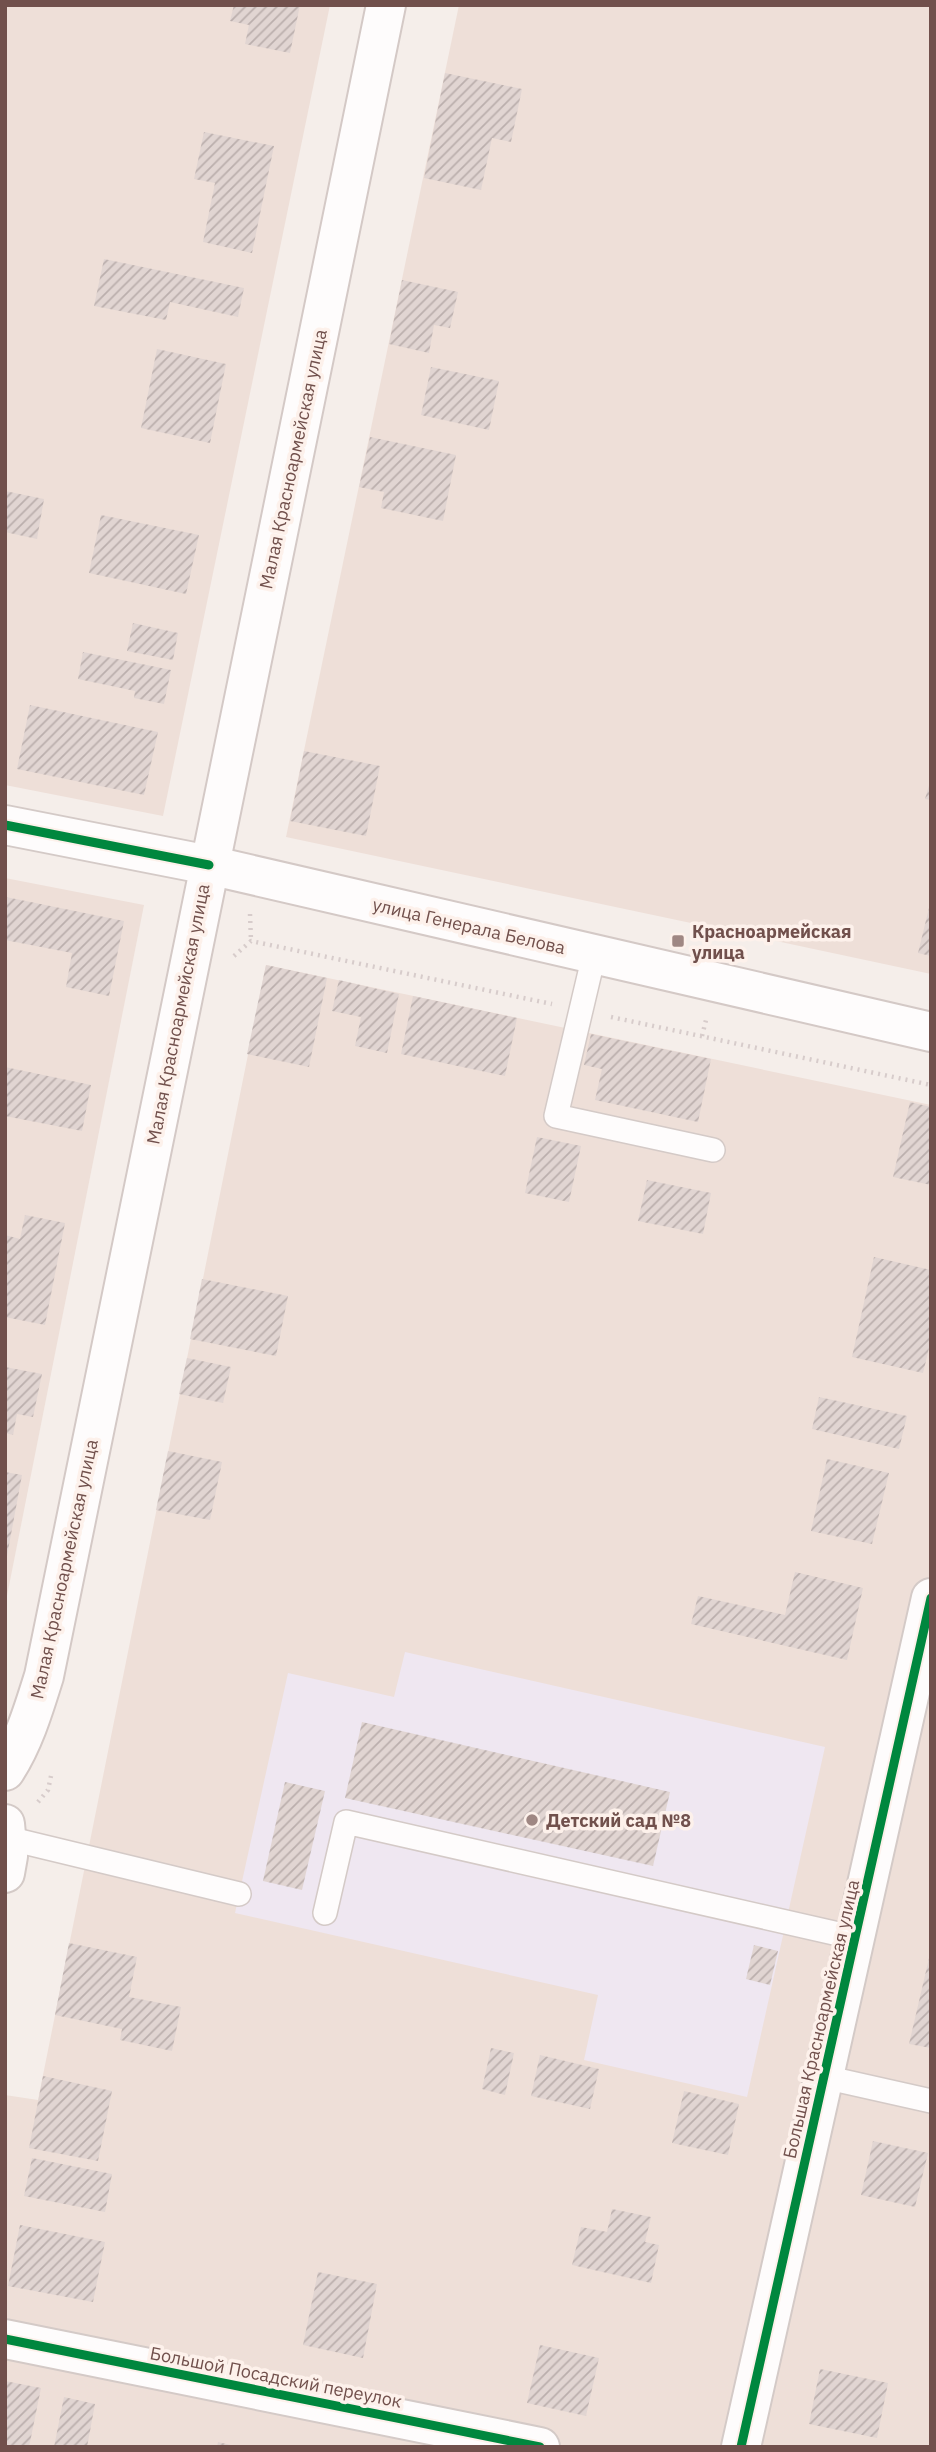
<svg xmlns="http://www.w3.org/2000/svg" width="936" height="2452" font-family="'IBM Plex Sans',sans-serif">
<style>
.residential{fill:#eedfd8}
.education{fill:#efe7f1}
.building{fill:url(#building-hatch)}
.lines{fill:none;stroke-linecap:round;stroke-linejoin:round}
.service-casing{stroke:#d4cac7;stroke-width:26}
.minor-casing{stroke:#d4cac7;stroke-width:42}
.secondary-casing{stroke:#d4c9c6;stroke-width:42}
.path{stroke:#d7cccb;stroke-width:4.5;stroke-dasharray:2 5;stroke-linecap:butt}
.service{stroke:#fefcfc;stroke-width:23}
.minor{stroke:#fefcfc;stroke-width:38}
.secondary{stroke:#fefcfc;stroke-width:38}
.cycleway-casing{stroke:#fdf1eb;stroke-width:13}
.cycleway{stroke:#00873e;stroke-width:9}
.poi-dot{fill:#9f8783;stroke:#fdf1eb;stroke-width:2.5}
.labels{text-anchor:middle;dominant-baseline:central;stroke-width:7;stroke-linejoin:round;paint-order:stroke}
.street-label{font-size:18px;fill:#71504c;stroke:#fdf1eb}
.poi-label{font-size:18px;font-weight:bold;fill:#71504c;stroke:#fdf1eb;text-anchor:start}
</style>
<defs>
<pattern id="building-hatch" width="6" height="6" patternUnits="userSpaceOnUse" patternTransform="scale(1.75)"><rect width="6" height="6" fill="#e1d5d2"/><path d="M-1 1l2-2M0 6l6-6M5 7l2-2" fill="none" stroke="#bbafad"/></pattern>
</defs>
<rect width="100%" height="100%" fill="#f5eeea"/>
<g class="residential">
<path d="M 5,5 L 330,5 L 163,816 L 5,785 Z"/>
<path d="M 459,5 L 931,5 L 931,974 L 286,837 Z"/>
<path d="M 5,878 L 144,905 L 5,1606 Z"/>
<path d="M 266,965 L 931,1105 L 931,2447 L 5,2447 L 5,2095 L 38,2100 Z"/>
</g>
<path class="education" d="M 405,1652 L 825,1747 L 747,2097 L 584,2060 L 598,1995 L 235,1913 L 288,1673 L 394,1697 Z"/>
<g class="building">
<path d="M 234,5 L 300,5 L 290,53 L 245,44 L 249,25 L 230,21 Z"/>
<path d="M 445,73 L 522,89 L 511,142 L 492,138 L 481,190 L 424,178 Z"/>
<path d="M 204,132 L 274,146 L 252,253 L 203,242 L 215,183 L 194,179 Z"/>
<path d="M 104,259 L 244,288 L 238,317 L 170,302 L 166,320 L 94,306 Z"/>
<path d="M 402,280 L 458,292 L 450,328 L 434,325 L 429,353 L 389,344 Z"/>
<path d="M 157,349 L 226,364 L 210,443 L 141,428 Z"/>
<path d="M 431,367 L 499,381 L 489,430 L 421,415 Z"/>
<path d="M 370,437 L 456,455 L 443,521 L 381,508 L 384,492 L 359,487 Z"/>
<path d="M 5,491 L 44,499 L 37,539 L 5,532 Z"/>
<path d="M 101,515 L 199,535 L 186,594 L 89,573 Z"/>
<path d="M 133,623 L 178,633 L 173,660 L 127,651 Z"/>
<path d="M 83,652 L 171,670 L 164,704 L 134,698 L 135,691 L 78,679 Z"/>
<path d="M 30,705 L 158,732 L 144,795 L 17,769 Z"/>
<path d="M 304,751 L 380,766 L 366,836 L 290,821 Z"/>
<path d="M 930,782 L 931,782 L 931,800 L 925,799 Z"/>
<path d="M 6,897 L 124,921 L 109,996 L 66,987 L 72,953 L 5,940 Z"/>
<path d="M 930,904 L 931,904 L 931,956 L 918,953 Z"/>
<path d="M 266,965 L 327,978 L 309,1067 L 247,1054 Z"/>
<path d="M 339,980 L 399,994 L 387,1053 L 355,1046 L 361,1017 L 332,1011 Z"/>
<path d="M 413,996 L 517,1018 L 505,1076 L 401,1054 Z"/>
<path d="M 591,1034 L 711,1059 L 698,1122 L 595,1100 L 602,1069 L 584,1065 Z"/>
<path d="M 5,1067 L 91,1085 L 82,1131 L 5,1116 Z"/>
<path d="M 910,1102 L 931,1107 L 931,1185 L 893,1177 Z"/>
<path d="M 537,1137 L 581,1146 L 569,1202 L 525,1193 Z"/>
<path d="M 647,1180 L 711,1193 L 703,1234 L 638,1221 Z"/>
<path d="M 25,1215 L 65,1223 L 45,1325 L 5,1317 L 5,1235 L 20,1239 Z"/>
<path d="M 874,1257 L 931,1270 L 931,1340 L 923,1373 L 852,1357 Z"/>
<path d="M 202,1279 L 288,1296 L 276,1356 L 190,1339 Z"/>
<path d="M 187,1358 L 231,1367 L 223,1403 L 179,1394 Z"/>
<path d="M 5,1367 L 42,1374 L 33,1417 L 17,1414 L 13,1435 L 5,1433 Z"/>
<path d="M 819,1397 L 907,1416 L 899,1449 L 812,1429 Z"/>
<path d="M 168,1451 L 222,1462 L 210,1520 L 156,1510 Z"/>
<path d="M 827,1459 L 889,1473 L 872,1544 L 811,1531 Z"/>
<path d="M 5,1472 L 22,1475 L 7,1556 L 5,1555 Z"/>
<path d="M 795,1572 L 863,1588 L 847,1660 L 691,1624 L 698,1596 L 785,1615 Z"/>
<path d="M 362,1722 L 670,1792 L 653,1866 L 345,1798 Z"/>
<path d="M 285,1782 L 325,1791 L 302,1890 L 263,1881 Z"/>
<path d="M 69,1943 L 137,1957 L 129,1997 L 181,2007 L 172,2051 L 120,2040 L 122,2029 L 55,2015 Z"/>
<path d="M 754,1945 L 778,1951 L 770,1985 L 746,1979 Z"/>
<path d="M 930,1954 L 931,1954 L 931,2048 L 909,2044 Z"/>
<path d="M 491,2048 L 514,2053 L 505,2095 L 482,2089 Z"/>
<path d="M 540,2055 L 599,2069 L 590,2109 L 531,2096 Z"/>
<path d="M 43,2076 L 112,2091 L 98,2161 L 29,2148 Z"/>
<path d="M 684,2091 L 739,2104 L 728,2155 L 672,2143 Z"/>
<path d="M 873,2141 L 928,2153 L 915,2207 L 861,2195 Z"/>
<path d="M 32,2158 L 112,2174 L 105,2212 L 24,2196 Z"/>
<path d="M 612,2209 L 651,2217 L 645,2242 L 659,2245 L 651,2283 L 572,2265 L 581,2227 L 607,2232 Z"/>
<path d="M 20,2225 L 105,2242 L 93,2302 L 8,2286 Z"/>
<path d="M 318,2272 L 377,2284 L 363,2358 L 303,2345 Z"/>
<path d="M 540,2345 L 599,2358 L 586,2416 L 527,2403 Z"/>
<path d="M 820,2369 L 888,2383 L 877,2438 L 809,2424 Z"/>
<path d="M 5,2381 L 41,2388 L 29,2447 L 5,2447 Z"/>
<path d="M 64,2397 L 95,2404 L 87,2447 L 54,2447 Z"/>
<path d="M 218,2442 L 235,2446 L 235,2447 L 217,2447 Z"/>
</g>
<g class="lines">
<defs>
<g id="service">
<path d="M 594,955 L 556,1116 L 713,1150"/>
<path d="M 7,1838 L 239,1894"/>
<path d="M 325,1913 L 346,1822 L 856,1938"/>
<path d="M 824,2077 L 931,2101"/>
</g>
<g id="minor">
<path d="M 5,825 L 209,865"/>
<path d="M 5,1824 L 8,1856 L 5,1873"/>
<path d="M 5,2339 L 540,2447"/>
<path d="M 741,2447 L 931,1598"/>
</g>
<g id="secondary">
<path d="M 209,865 L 931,1032"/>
<path d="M 5,1771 C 24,1742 34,1708 44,1676 L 386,5"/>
</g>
</defs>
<use href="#service" class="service-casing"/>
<use href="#minor" class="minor-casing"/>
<use href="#secondary" class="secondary-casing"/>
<g class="path">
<path d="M 250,914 L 251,941"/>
<path d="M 234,956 L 251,941 L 552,1004"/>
<path d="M 611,1017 L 931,1085"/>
<path d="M 702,1036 L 706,1020"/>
<path d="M 38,1802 L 48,1790 L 51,1776"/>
</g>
<use href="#service" class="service"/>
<use href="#minor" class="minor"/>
<use href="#secondary" class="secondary"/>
<defs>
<g id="cycleway">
<path d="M 5,825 L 209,865"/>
<path d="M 5,2339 L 540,2447"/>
<path d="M 741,2447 L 931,1598"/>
</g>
</defs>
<use href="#cycleway" class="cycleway-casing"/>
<use href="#cycleway" class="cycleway"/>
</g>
<g class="poi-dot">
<rect x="671" y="934" width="14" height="14" rx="3.5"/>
<circle cx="532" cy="1820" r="7"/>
</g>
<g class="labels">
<g class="street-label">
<text transform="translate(293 459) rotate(-78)">Малая Красноармейская улица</text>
<text transform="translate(469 926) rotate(13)">улица Генерала Белова</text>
<text transform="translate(178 1014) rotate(-79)">Малая Красноармейская улица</text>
<text transform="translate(64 1569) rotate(-78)">Малая Красноармейская улица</text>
<text transform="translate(821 2019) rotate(-77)">Большая Красноармейская улица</text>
<text transform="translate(276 2377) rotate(11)">Большой Посадский переулок</text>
</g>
<g class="poi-label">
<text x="692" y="931">Красноармейская<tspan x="692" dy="21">улица</tspan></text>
<text x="546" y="1820">Детский сад №8</text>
</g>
</g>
<rect width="936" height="2452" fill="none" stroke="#71504c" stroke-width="14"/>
</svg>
